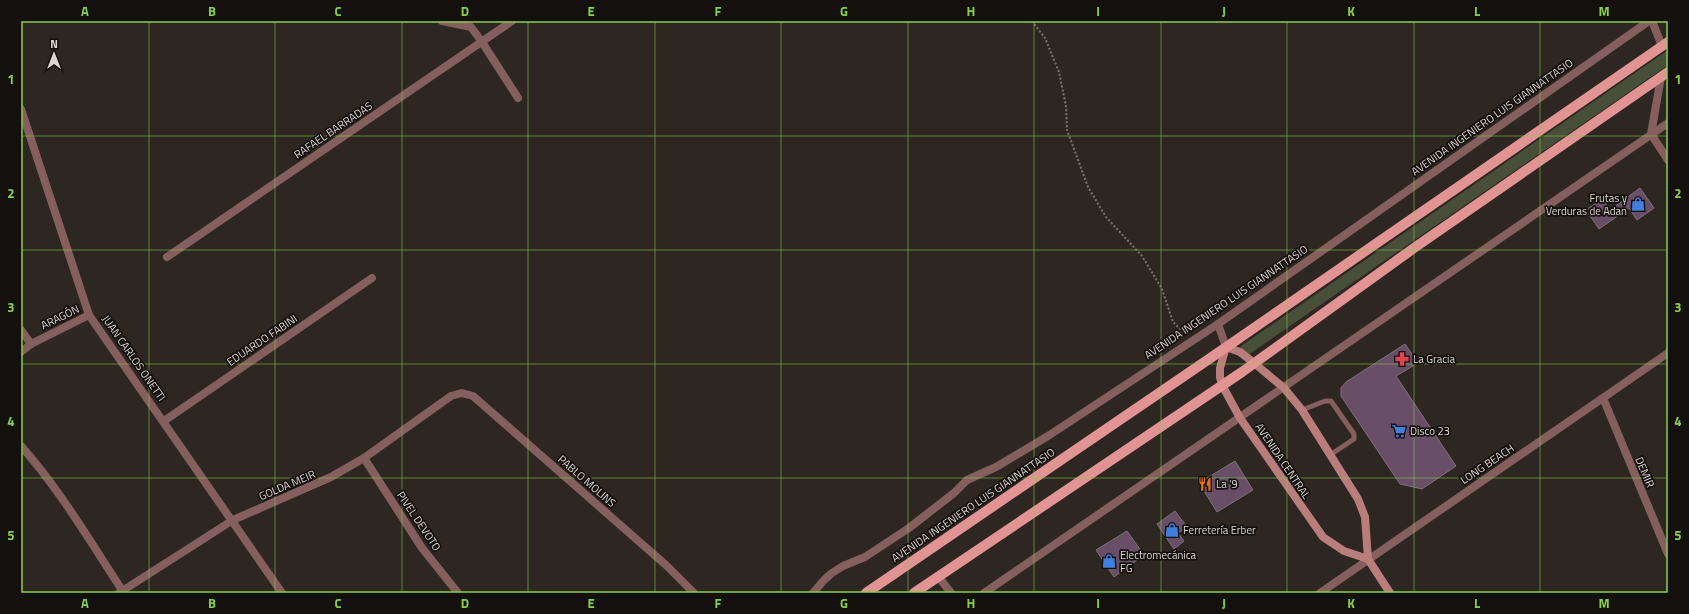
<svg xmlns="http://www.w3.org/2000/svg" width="1689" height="614" font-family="'Titillium Web',sans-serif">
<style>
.green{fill:#474f39}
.building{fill:#684e66;stroke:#7b727a}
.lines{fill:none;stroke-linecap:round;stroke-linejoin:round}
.path{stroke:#7a746f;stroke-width:2;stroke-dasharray:2 2;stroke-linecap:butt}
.lane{stroke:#855f5e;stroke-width:5}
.street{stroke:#855f5e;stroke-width:8}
.secondary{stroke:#b97d7c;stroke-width:8}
.primary{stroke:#e19493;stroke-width:10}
.grid{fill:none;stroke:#88cf4a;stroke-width:1;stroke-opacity:0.55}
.labels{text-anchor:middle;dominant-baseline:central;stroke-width:3.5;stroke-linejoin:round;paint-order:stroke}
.street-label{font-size:11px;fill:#dcd7d3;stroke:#14100e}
.poi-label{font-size:11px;fill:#dcd7d3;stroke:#14100e;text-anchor:start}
.neatline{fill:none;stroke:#88cf4a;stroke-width:1.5}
.grid-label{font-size:13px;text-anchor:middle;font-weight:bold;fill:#88cf4a}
</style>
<rect width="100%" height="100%" fill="#2e2721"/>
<path class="green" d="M 1668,50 L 1668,65 L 1248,355 L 1239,350 L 1241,346 Z"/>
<g class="building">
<path d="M 1640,188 L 1654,208 L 1637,220 L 1629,208 L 1599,229 L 1586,210 L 1602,199 L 1610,210 Z"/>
<path d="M 1405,344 L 1418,363 L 1396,376 L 1456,466 L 1422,489 L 1400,484 L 1341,396 L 1341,388 L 1346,382 Z"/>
<path d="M 1235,461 L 1253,490 L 1217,512 L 1199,483 Z"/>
<path d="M 1175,511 L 1187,527 L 1178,533 L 1184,541 L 1174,549 L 1157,524 Z"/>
<path d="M 1127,531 L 1144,555 L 1114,577 L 1096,550 Z"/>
</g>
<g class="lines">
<path class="path" d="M 1032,21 L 1045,38 L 1059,72 L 1066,106 L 1067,130 L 1088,187 L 1106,217 L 1142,256 L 1162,289 L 1173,322 L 1185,334"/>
<path class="lane" d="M 1302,410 L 1325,401 L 1331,401 L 1354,434 L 1354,439 L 1330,455"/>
<g class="street">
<path d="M 442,21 L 471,27 L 482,42 L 518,98"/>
<path d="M 1652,21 L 1662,46"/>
<path d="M 1661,77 L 1651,134 L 1668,160"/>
<path d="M 21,109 L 89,315 L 282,593"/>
<path d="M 167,257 L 512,21"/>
<path d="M 1218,324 L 1226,347"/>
<path d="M 21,330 L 31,344"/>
<path d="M 21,352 L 31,344 L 89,315"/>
<path d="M 1603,398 L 1668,554"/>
<path d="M 164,421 L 372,278"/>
<path d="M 21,446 C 61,491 91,543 124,593"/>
<path d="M 364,458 L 422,548 L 458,593"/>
<path d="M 938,576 L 951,593"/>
<path d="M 119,593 L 233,520 L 331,477 L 364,458 L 451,396 L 462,393 L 473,396 L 667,566 L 694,593"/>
<path d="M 813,593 L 824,580 L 832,573 L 843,566 L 865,557 L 909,528 L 954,493 L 967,480 L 996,467 L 1048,436 L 1218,324 L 1649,21"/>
<path d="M 984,593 L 1668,123"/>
<path d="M 1320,593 L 1668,353"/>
</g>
<path class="secondary" d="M 1368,559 L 1344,551 L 1323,537 L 1240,418 L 1222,385 L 1220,377 L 1220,368 L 1226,347 L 1240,352 L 1254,363 L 1284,388 L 1302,410 L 1358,499 L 1365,517 L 1368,559 L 1390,593"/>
<g class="primary">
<path d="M 866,593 L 1209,359 L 1668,42"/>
<path d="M 914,593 L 1242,372 L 1414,248 L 1668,72"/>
</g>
</g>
<path class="grid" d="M 149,21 L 149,593M 275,21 L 275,593M 402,21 L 402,593M 528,21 L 528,593M 655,21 L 655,593M 781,21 L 781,593M 908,21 L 908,593M 1034,21 L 1034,593M 1161,21 L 1161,593M 1287,21 L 1287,593M 1414,21 L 1414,593M 1540,21 L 1540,593M 21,136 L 1668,136M 21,250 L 1668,250M 21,364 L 1668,364M 21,478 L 1668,478"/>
<defs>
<symbol id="shop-bare" viewBox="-9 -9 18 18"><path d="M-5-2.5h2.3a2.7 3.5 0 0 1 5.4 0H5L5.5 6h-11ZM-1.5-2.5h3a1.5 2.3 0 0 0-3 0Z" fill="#3f7fe0" stroke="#14100e" stroke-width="2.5" paint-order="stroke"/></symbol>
<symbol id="pharmacy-bare" viewBox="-9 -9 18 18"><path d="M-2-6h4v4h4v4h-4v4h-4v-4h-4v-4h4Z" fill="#e0444e" stroke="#14100e" stroke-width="2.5" paint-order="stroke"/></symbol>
<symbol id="supermarket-bare" viewBox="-9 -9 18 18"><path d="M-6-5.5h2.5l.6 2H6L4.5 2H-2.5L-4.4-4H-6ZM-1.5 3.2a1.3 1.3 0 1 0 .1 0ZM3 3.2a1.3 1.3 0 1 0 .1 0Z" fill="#3f7fe0" stroke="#14100e" stroke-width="2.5" paint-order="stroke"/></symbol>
<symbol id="restaurant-bare" viewBox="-9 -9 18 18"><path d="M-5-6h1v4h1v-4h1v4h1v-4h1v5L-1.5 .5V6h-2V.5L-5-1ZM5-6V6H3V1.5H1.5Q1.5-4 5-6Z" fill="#e8710a" stroke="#14100e" stroke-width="2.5" paint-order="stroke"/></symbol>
</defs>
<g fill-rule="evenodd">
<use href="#shop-bare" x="1628" y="194" width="20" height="20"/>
<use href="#pharmacy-bare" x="1392" y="349" width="20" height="20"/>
<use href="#supermarket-bare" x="1389" y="421" width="20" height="20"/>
<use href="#restaurant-bare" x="1195" y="474" width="20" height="20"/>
<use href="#shop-bare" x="1162" y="520" width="20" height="20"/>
<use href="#shop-bare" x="1099" y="551" width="20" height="20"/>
</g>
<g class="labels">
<g class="street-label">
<text transform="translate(1492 117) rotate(-35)">AVENIDA INGENIERO LUIS GIANNATTASIO</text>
<text transform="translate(333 130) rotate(-34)">RAFAEL BARRADAS</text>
<text transform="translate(1226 302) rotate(-34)">AVENIDA INGENIERO LUIS GIANNATTASIO</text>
<text transform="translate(60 317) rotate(-26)">ARAGÓN</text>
<text transform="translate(262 340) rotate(-34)">EDUARDO FABINI</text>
<text transform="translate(134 358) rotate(55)">JUAN CARLOS ONETTI</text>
<text transform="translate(1283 461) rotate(56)">AVENIDA CENTRAL</text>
<text transform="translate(1487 464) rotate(-34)">LONG BEACH</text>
<text transform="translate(1645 472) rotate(67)">DEMIR</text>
<text transform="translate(587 481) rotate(41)">PABLO MOLINS</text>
<text transform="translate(287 485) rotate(-23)">GOLDA MEIR</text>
<text transform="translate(973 505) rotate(-34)">AVENIDA INGENIERO LUIS GIANNATTASIO</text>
<text transform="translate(419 521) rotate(56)">PIVEL DEVOTO</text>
</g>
<g class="poi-label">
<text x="1627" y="198" text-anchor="end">Frutas y<tspan x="1627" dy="13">Verduras de Adan</tspan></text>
<text x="1413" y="359">La Gracia</text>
<text x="1410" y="431">Disco 23</text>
<text x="1216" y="484">La '9</text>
<text x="1183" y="530">Ferretería Erber</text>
<text x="1120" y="555">Electromecánica<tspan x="1120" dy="13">FG</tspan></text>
</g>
</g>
<rect width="1689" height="614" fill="none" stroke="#14100e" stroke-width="44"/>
<g transform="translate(54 54)" stroke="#14100e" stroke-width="3" paint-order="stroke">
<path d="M0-3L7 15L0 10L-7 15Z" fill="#dcd7d3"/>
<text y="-6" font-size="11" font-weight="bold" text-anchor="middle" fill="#dcd7d3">N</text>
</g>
<rect x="22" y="22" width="1645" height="570" class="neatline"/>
<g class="grid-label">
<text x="85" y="16">A</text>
<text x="212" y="16">B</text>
<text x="338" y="16">C</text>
<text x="465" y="16">D</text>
<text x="591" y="16">E</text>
<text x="718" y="16">F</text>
<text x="844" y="16">G</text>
<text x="971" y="16">H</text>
<text x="1098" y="16">I</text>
<text x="1224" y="16">J</text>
<text x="1351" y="16">K</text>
<text x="1477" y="16">L</text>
<text x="1604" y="16">M</text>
<text x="11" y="84">1</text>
<text x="1678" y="84">1</text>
<text x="11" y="198">2</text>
<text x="1678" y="198">2</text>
<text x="11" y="312">3</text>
<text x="1678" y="312">3</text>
<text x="11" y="426">4</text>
<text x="1678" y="426">4</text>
<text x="11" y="540">5</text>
<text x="1678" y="540">5</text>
<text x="85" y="608">A</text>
<text x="212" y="608">B</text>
<text x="338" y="608">C</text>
<text x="465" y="608">D</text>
<text x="591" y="608">E</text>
<text x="718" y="608">F</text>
<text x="844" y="608">G</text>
<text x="971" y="608">H</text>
<text x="1098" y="608">I</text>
<text x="1224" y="608">J</text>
<text x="1351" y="608">K</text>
<text x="1477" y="608">L</text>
<text x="1604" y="608">M</text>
</g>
</svg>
